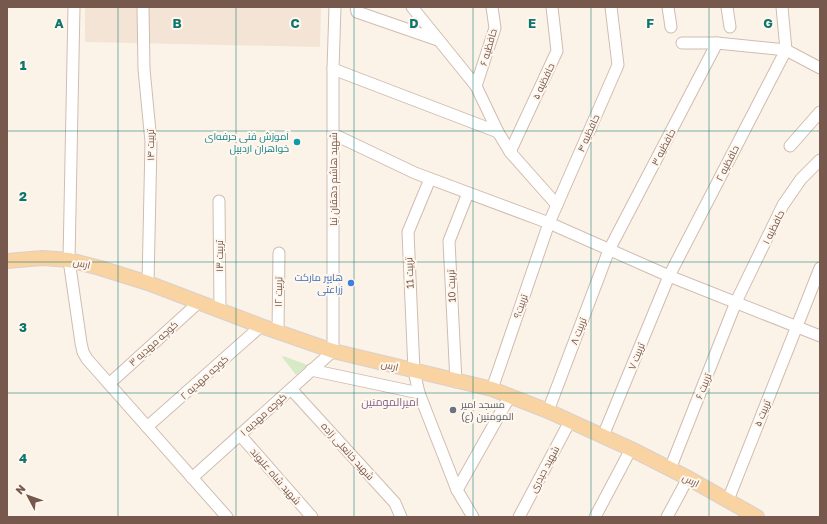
<svg xmlns="http://www.w3.org/2000/svg" width="827" height="524" font-family="'Golos Text',Cairo,sans-serif">
<style>
.residential{fill:#f4e4d6}
.green{fill:#d7eac6}
.lines{fill:none;stroke-linecap:round;stroke-linejoin:round}
.minor-casing{stroke:#d0bcb0;stroke-width:13}
.major-casing{stroke:#d9d0cd;stroke-width:16}
.minor{stroke:#fff;stroke-width:11}
.major{stroke:#f9d3a2;stroke-width:14}
.grid{fill:none;stroke:#0f766e;stroke-width:1;stroke-opacity:0.55}
.culture-dot{fill:#0f9aa8;stroke:#fff7ee;stroke-width:1.5}
.shop-dot{fill:#3f7fe0;stroke:#fff7ee;stroke-width:1.5}
.worship-dot{fill:#6b7280;stroke:#fff7ee;stroke-width:1.5}
.labels{text-anchor:middle;dominant-baseline:central;stroke-width:4;stroke-linejoin:round;paint-order:stroke}
.street-label{font-size:10px;fill:#76584c;stroke:#fff7ee}
.culture-label{font-size:10px;fill:#0d838f;stroke:#fff7ee;text-anchor:end}
.shop-label{font-size:10px;fill:#366cbe;stroke:#fff7ee;text-anchor:end}
.worship-label{font-size:10px;fill:#5b616d;stroke:#fff7ee;text-anchor:start}
.neighbourhood-label{font-size:11px;fill:#7f6492;stroke:#fff7ee}
.grid-label{font-size:13px;text-anchor:middle;font-weight:bold;fill:#0f766e;stroke:#fff7ee;stroke-width:4;stroke-linejoin:round;paint-order:stroke}
</style>
<rect width="100%" height="100%" fill="#fcf3e8"/>
<path class="residential" d="M 85,7 L 321,7 L 320,47 L 85,42 Z"/>
<path class="green" d="M 283,356 L 305,364 L 307,366 L 296,375 L 282,357 Z"/>
<g class="lines">
<defs>
<g id="minor">
<path d="M 74,7 L 69,260 L 81,343 L 83,352 L 87,359 L 227,517"/>
<path d="M 143,7 L 144,69 L 151,142 L 148,283"/>
<path d="M 356,7 L 357,12 L 438,40"/>
<path d="M 412,7 L 476,86 L 498,132 L 510,152 L 557,205"/>
<path d="M 668,7 L 671,27"/>
<path d="M 727,7 L 730,27"/>
<path d="M 682,43 L 717,43 L 786,50 L 820,68"/>
<path d="M 333,69 L 498,132"/>
<path d="M 476,86 L 495,28 L 492,7"/>
<path d="M 333,134 L 415,173 L 549,223 L 669,276 L 820,336"/>
<path d="M 790,146 L 820,112"/>
<path d="M 510,152 L 557,51 L 552,7"/>
<path d="M 430,179 L 408,232 L 414,371 L 419,393 L 457,490 L 473,517"/>
<path d="M 219,201 L 220,311"/>
<path d="M 278,332 L 279,253"/>
<path d="M 311,370 L 419,393"/>
<path d="M 456,382 L 449,241 L 468,193"/>
<path d="M 109,384 L 198,303"/>
<path d="M 291,389 L 395,503 L 401,517"/>
<path d="M 492,389 L 549,223 L 618,65 L 611,7"/>
<path d="M 548,411 L 609,250 L 717,43"/>
<path d="M 147,427 L 261,326"/>
<path d="M 240,435 L 312,517"/>
<path d="M 603,436 L 669,276 L 786,50 L 782,7"/>
<path d="M 670,469 L 736,302 L 783,205 L 801,179 L 820,160"/>
<path d="M 192,478 L 333,351 L 333,69 L 335,7"/>
<path d="M 457,490 L 510,396"/>
<path d="M 728,500 L 820,268"/>
<path d="M 519,517 L 570,421"/>
<path d="M 595,517 L 631,449"/>
<path d="M 667,517 L 688,478"/>
</g>
<path id="major" d="M 7,261 L 43,258 L 69,260 L 100,268 L 148,283 L 261,326 L 333,351 L 492,389 L 548,411 L 631,449 L 688,478 L 757,517"/>
</defs>
<use href="#minor" class="minor-casing"/>
<use href="#major" class="major-casing"/>
<use href="#minor" class="minor"/>
<use href="#major" class="major"/>
</g>
<path class="grid" d="M 118,7 L 118,517M 236,7 L 236,517M 354,7 L 354,517M 473,7 L 473,517M 591,7 L 591,517M 709,7 L 709,517M 7,131 L 820,131M 7,262 L 820,262M 7,393 L 820,393"/>
<circle class="culture-dot" cx="297" cy="142" r="4"/>
<circle class="shop-dot" cx="351" cy="283" r="4"/>
<circle class="worship-dot" cx="453" cy="410" r="4"/>
<g class="labels">
<g class="street-label">
<text transform="translate(488 47) rotate(-74)">حافظیه ۶</text>
<text transform="translate(543 81) rotate(-65)">حافظیه ۵</text>
<text transform="translate(588 133) rotate(-66)">حافظیه ۴</text>
<text transform="translate(150 145) rotate(-91)">تربیت ۱۴</text>
<text transform="translate(663 147) rotate(-62)">حافظیه ۳</text>
<text transform="translate(727 163) rotate(-63)">حافظیه ۲</text>
<text transform="translate(333 179) rotate(-90)">شهید هاشم دهقان نیا</text>
<text transform="translate(773 227) rotate(-64)">حافظیه ۱</text>
<text transform="translate(219 256) rotate(-90)">تربیت ۱۳</text>
<text transform="translate(82 263) rotate(14)">ارس</text>
<text transform="translate(409 273) rotate(-93)">تربیت 11</text>
<text transform="translate(451 286) rotate(-93)">تربیت 10</text>
<text transform="translate(278 292) rotate(-89)">تربیت ۱۲</text>
<text transform="translate(520 306) rotate(-71)">تربیت۹</text>
<text transform="translate(578 331) rotate(-69)">تربیت ۸</text>
<text transform="translate(153 343) rotate(-42)">کوچه مهدیه ۳</text>
<text transform="translate(636 356) rotate(-68)">تربیت ۷</text>
<text transform="translate(390 365) rotate(14)">ارس</text>
<text transform="translate(204 377) rotate(-42)">کوچه مهدیه ۲</text>
<text transform="translate(703 386) rotate(-68)">تربیت ۶</text>
<text transform="translate(762 413) rotate(-68)">تربیت ۵</text>
<text transform="translate(263 414) rotate(-42)">کوچه مهدیه ۱</text>
<text transform="translate(348 451) rotate(48)">شهید خانعلی زاده</text>
<text transform="translate(544 469) rotate(-62)">شهید حیدری</text>
<text transform="translate(276 476) rotate(49)">شهید شاه علیوند</text>
<text transform="translate(691 480) rotate(28)">ارس</text>
</g>
<g class="culture-label">
<text x="289" y="136">آموزش فنی حرفه‌ای<tspan x="289" dy="12">خواهران اردبیل</tspan></text>
</g>
<g class="shop-label">
<text x="343" y="277">هایپر مارکت<tspan x="343" dy="12">زراعتی</tspan></text>
</g>
<g class="worship-label">
<text x="461" y="404">مسجد امیر<tspan x="461" dy="12">المومنین (ع)</tspan></text>
</g>
<g class="neighbourhood-label">
<text x="390" y="401">امیرالمومنین</text>
</g>
</g>
<g class="grid-label">
<text x="59" y="28">A</text>
<text x="177" y="28">B</text>
<text x="295" y="28">C</text>
<text x="414" y="28">D</text>
<text x="532" y="28">E</text>
<text x="650" y="28">F</text>
<text x="768" y="28">G</text>
<text x="23" y="70">1</text>
<text x="23" y="201">2</text>
<text x="23" y="332">3</text>
<text x="23" y="463">4</text>
</g>
<rect width="827" height="524" fill="none" stroke="#76584c" stroke-width="16"/>
<g transform="translate(28 496) rotate(311)" stroke="#fff7ee" stroke-width="3" paint-order="stroke">
<path d="M0-3L7 15L0 10L-7 15Z" fill="#76584c"/>
<text y="-6" font-size="11" font-weight="bold" text-anchor="middle" fill="#76584c">N</text>
</g>
</svg>
